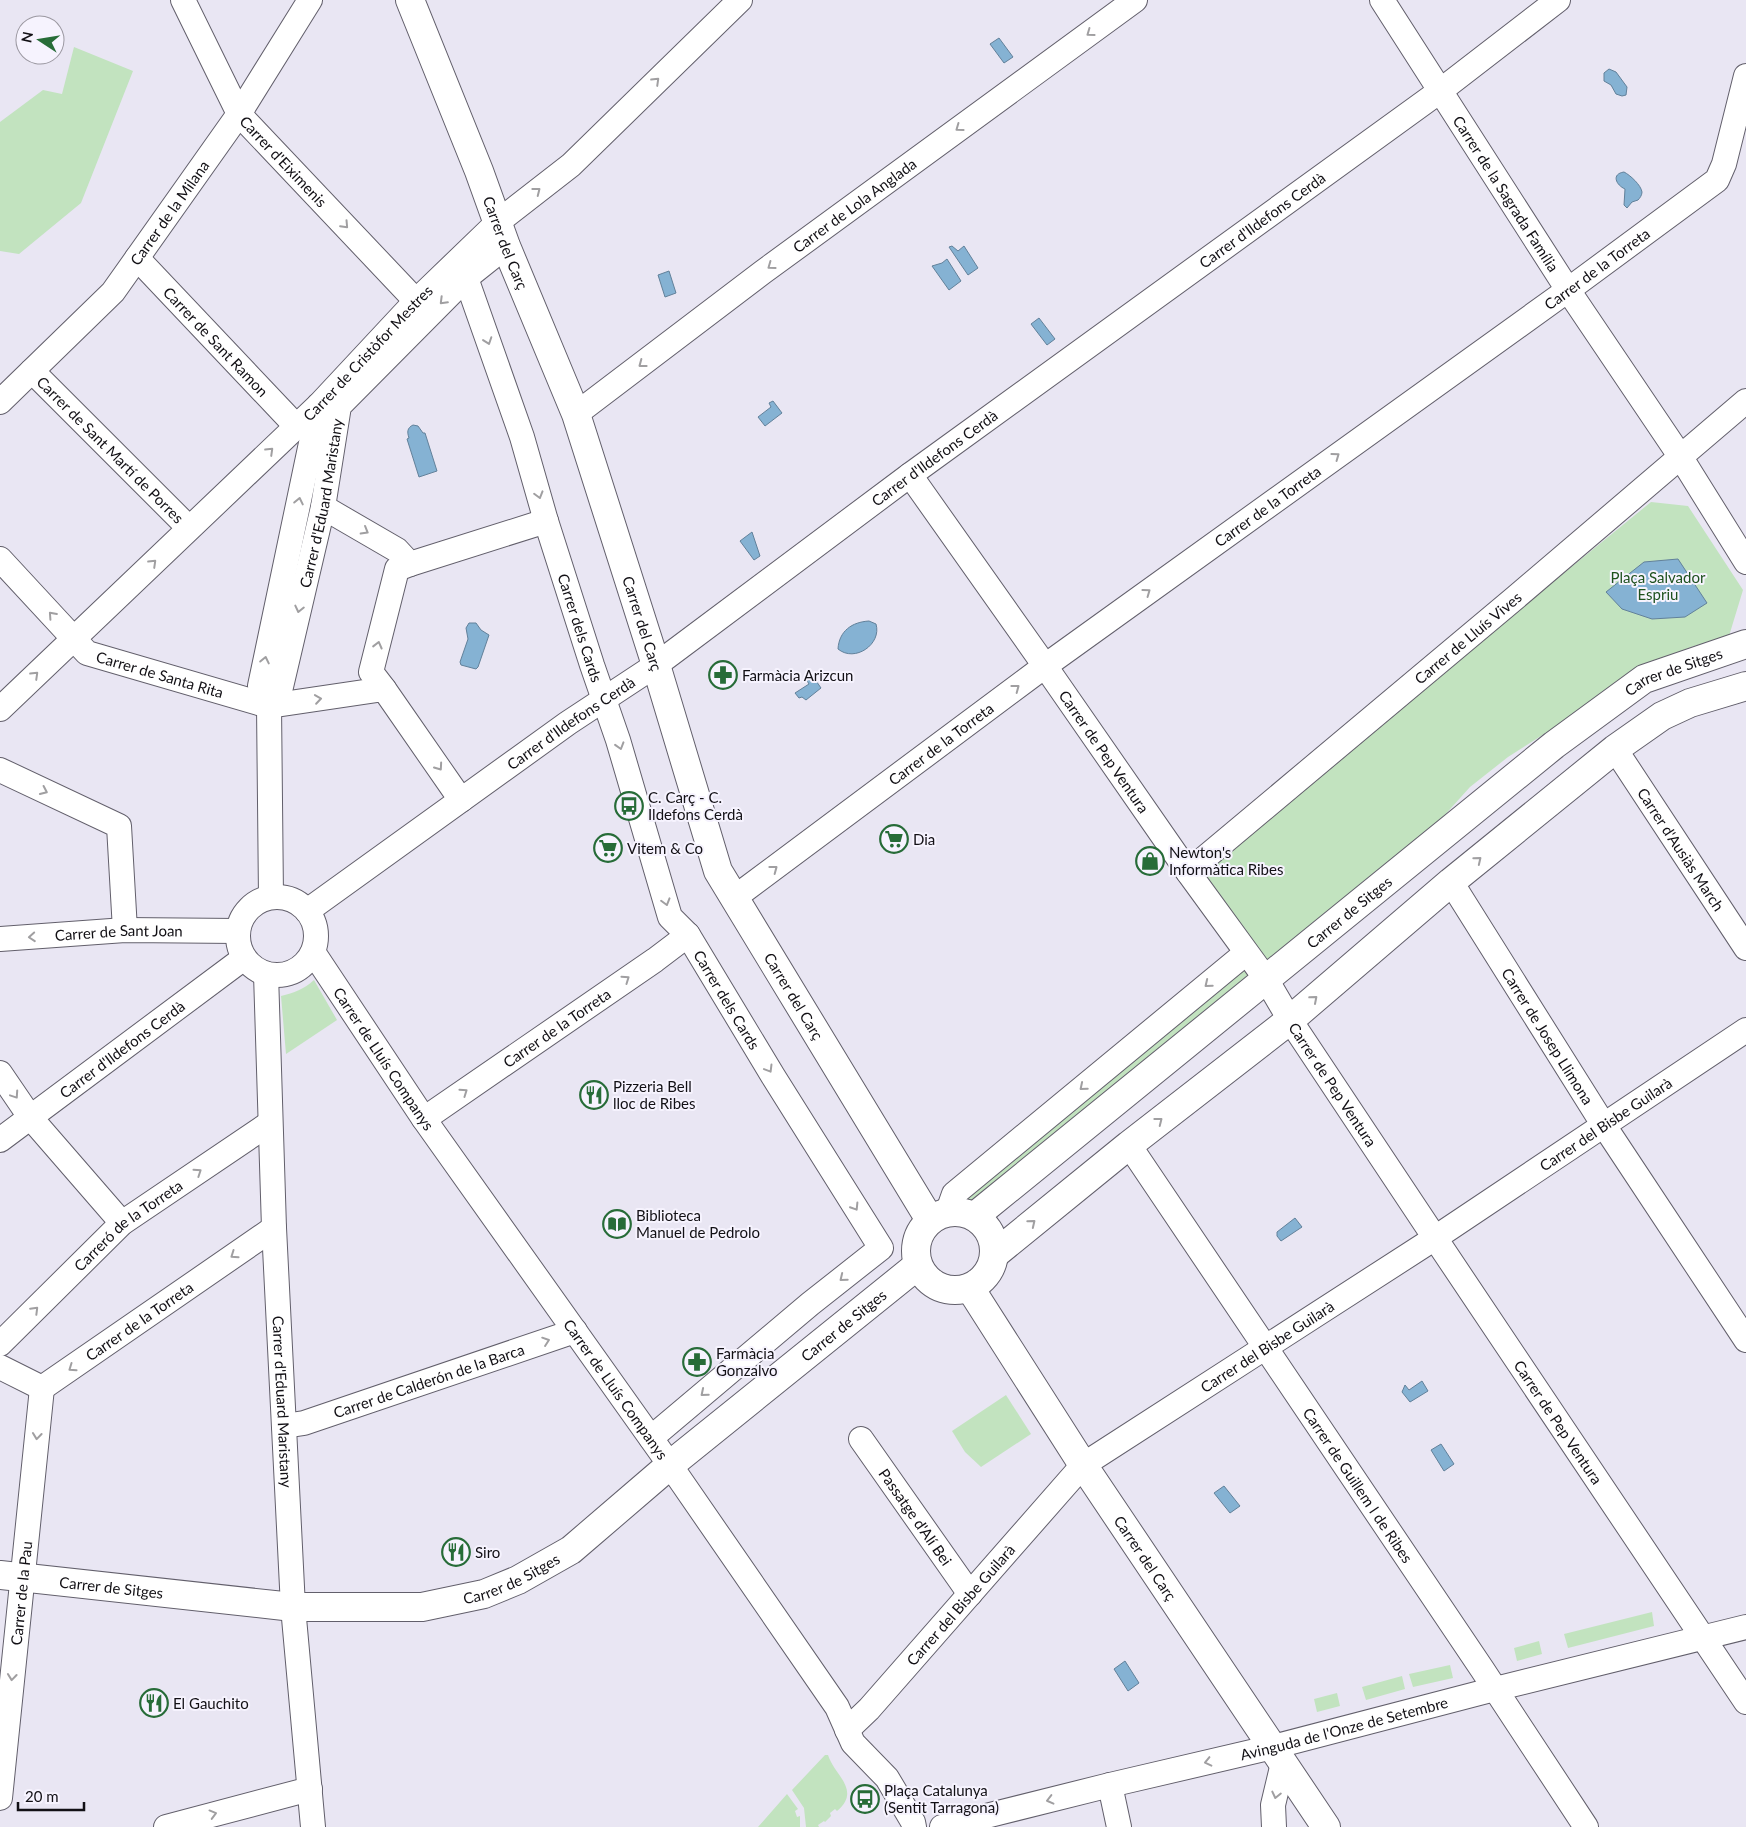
<svg xmlns="http://www.w3.org/2000/svg" width="1746" height="1827" font-family="Lato,sans-serif">
<style>
.green{fill:#c2e3bf}
.water{fill:#85b2d3;stroke:#62819a}
.lines{fill:none;stroke-linecap:round;stroke-linejoin:round}
.minor-casing{stroke:#625f6b;stroke-width:26}
.tertiary-casing{stroke:#625f6b;stroke-width:30}
.minor{stroke:#fff;stroke-width:24}
.tertiary{stroke:#fff;stroke-width:28}
.oneway{stroke:#a09fa1}
.labels{text-anchor:middle;dominant-baseline:central;stroke-width:4;stroke-linejoin:round;paint-order:stroke}
.street-label{font-size:15px;fill:#121015;stroke:#f6f3fe}
.park-label{font-size:15px;fill:#1e511e;stroke:#f6f3fe}
.poi-label{font-size:15px;fill:#121015;stroke:#f6f3fe;text-anchor:start}
</style>
<rect width="100%" height="100%" fill="#e9e6f3"/>
<g class="green">
<path d="M 74,47 L 133,71 L 81,203 L 19,254 L 0,251 L 0,122 L 43,90 L 62,94 Z"/>
<path d="M 1651,502 L 1688,506 L 1743,590 L 1729,636 L 1691,647 L 1664,658 L 1508,757 L 1470,787 L 1424,838 L 1264,967 L 1196,873 Z"/>
<path d="M 1244,961 L 1255,975 L 972,1205 L 955,1201 Z"/>
<path d="M 314,980 L 337,1020 L 286,1054 L 281,996 C 294,993 304,989 314,980 Z"/>
<path d="M 1006,1395 L 1031,1434 L 981,1467 L 965,1452 L 952,1431 Z"/>
<path d="M 1652,1612 L 1654,1626 L 1568,1648 L 1564,1634 Z"/>
<path d="M 1539,1641 L 1542,1654 L 1517,1661 L 1514,1648 Z"/>
<path d="M 1450,1665 L 1453,1678 L 1413,1687 L 1409,1674 Z"/>
<path d="M 1402,1676 L 1405,1689 L 1366,1700 L 1362,1687 Z"/>
<path d="M 1337,1693 L 1340,1706 L 1317,1712 L 1314,1699 Z"/>
<path d="M 825,1755 L 828,1755 C 834,1775 862,1790 837,1811 L 835,1809 L 830,1813 L 831,1816 L 825,1822 L 824,1821 L 818,1825 L 819,1827 L 806,1827 L 804,1808 L 792,1790 Z"/>
<path d="M 787,1794 L 798,1809 L 795,1811 L 797,1817 L 800,1816 L 800,1827 L 758,1827 Z"/>
</g>
<g class="water">
<path d="M 999,38 L 1013,57 L 1004,63 L 990,44 Z"/>
<path d="M 1609,69 L 1616,72 L 1627,87 L 1626,95 L 1622,96 L 1616,94 L 1611,85 L 1604,81 L 1604,73 Z"/>
<path d="M 1624,172 C 1630,175 1641,185 1642,192 C 1642,195 1640,198 1638,200 L 1632,202 L 1627,208 L 1624,205 L 1625,189 C 1616,185 1611,174 1624,172 Z"/>
<path d="M 952,246 L 958,251 L 964,246 L 978,268 L 968,275 L 949,247 Z"/>
<path d="M 947,259 L 961,281 L 949,290 L 932,266 L 942,263 Z"/>
<path d="M 669,271 L 676,293 L 665,297 L 658,275 Z"/>
<path d="M 1039,318 L 1055,339 L 1047,345 L 1031,324 Z"/>
<path d="M 773,401 L 782,413 L 765,426 L 758,417 L 771,407 L 769,403 Z"/>
<path d="M 413,425 L 418,426 L 423,433 L 425,433 L 437,471 L 419,477 L 407,439 L 409,438 C 407,432 407,428 413,425 Z"/>
<path d="M 752,532 L 760,556 L 754,560 L 740,541 Z"/>
<path d="M 1678,559 L 1707,603 L 1685,617 L 1652,619 L 1622,609 L 1606,592 L 1644,562 Z"/>
<path d="M 869,621 L 876,624 C 882,644 855,663 838,649 C 839,631 852,622 869,621 Z"/>
<path d="M 469,623 L 476,623 L 481,630 L 489,635 L 478,667 L 476,669 L 461,665 L 460,662 L 468,639 L 466,628 Z"/>
<path d="M 812,675 L 821,688 L 806,700 L 802,697 L 799,698 L 795,693 L 809,684 L 806,679 Z"/>
<path d="M 1295,1218 L 1302,1227 L 1281,1241 L 1277,1236 L 1277,1232 Z"/>
<path d="M 1422,1381 L 1428,1391 L 1410,1402 L 1402,1392 L 1405,1385 L 1409,1390 Z"/>
<path d="M 1441,1444 L 1454,1464 L 1444,1471 L 1431,1450 Z"/>
<path d="M 1224,1486 L 1240,1506 L 1230,1513 L 1214,1493 Z"/>
<path d="M 1125,1661 L 1139,1683 L 1128,1691 L 1114,1669 Z"/>
</g>
<g class="lines">
<defs>
<g id="minor">
<path id="s1" d="M 183,0 L 239,114 L 416,301"/>
<path id="s2" d="M 1382,0 L 1568,290 L 1680,456 L 1746,562"/>
<path id="s3" d="M 137,258 L 296,426"/>
<path id="s4" d="M 466,278 L 522,437 L 546,521 L 592,665 L 618,740 L 670,917 L 688,935 L 773,1076 L 881,1248 L 810,1304 L 651,1438"/>
<path id="s5" d="M 32,371 L 189,528"/>
<path id="s6" d="M 0,402 L 113,292 L 239,114 L 310,0"/>
<path id="s7" d="M 576,414 L 763,272 L 1135,0"/>
<path id="s8" d="M 910,475 L 1045,666 L 1188,872 L 1266,979 L 1290,1020 L 1435,1238 L 1746,1702"/>
<path d="M 323,507 L 397,550 L 410,564 L 546,521"/>
<path id="s9" d="M 0,559 L 87,653 L 269,706 L 384,689 L 461,800"/>
<path d="M 384,689 L 371,672 L 397,569 L 410,564"/>
<path id="s10" d="M 269,706 L 280,691 L 323,507 L 339,406 L 466,278 L 506,246"/>
<path id="s11" d="M 0,709 L 319,405 L 416,301 L 499,221 L 571,165 L 740,0"/>
<path id="s12" d="M 1615,749 L 1746,948"/>
<path d="M 0,770 L 119,826 L 125,930"/>
<path id="s13" d="M 1188,872 L 1515,598 L 1746,401"/>
<path id="s14" d="M 1451,882 L 1603,1124 L 1746,1340"/>
<path d="M 271,897 L 269,706 L 260,686 L 319,405"/>
<circle cx="277" cy="936" r="39"/>
<path id="s15" d="M 734,898 L 1045,666 L 1568,290 L 1717,180 L 1724,164 L 1746,76"/>
<path id="s16" d="M 307,911 L 568,723 L 656,665 L 910,475 L 1440,91 L 1558,0"/>
<path id="s17" d="M 0,939 L 125,930 L 238,931"/>
<path id="s18" d="M 313,952 L 424,1119 L 670,1465 L 837,1707 L 853,1743 L 887,1778 L 913,1822 L 914,1827"/>
<path id="s19" d="M 266,974 L 274,1228 L 293,1607 L 313,1827"/>
<path d="M 0,1073 L 30,1117 L 122,1223"/>
<path id="s20" d="M 424,1119 L 655,960 L 688,935"/>
<path id="s21" d="M 0,1140 L 244,958"/>
<path id="s22" d="M 1129,1145 L 1482,1669 L 1586,1827"/>
<path d="M 948,1211 L 954,1194 L 1246,953"/>
<path id="s23" d="M 0,1344 L 122,1223 L 270,1123"/>
<path d="M 0,1367 L 42,1388"/>
<path id="s24" d="M 42,1388 L 274,1228"/>
<path id="s25" d="M 284,1426 L 304,1423 L 575,1331"/>
<path id="s26" d="M 861,1439 L 970,1594"/>
<path id="s27" d="M 847,1730 L 869,1709 L 1083,1465 L 1435,1238 L 1746,1030"/>
<path d="M 1110,1785 L 1119,1827"/>
<path id="s28" d="M 0,1798 L 42,1388"/>
<path d="M 166,1827 L 310,1789"/>
<path id="s29" d="M 942,1827 L 1110,1785 L 1273,1747 L 1495,1689 L 1746,1627"/>
<path d="M 1274,1827 L 1273,1805 L 1283,1763"/>
</g>
<g id="tertiary">
<path id="s30" d="M 410,0 L 479,171 L 506,246 L 576,414 L 656,665 L 718,871 L 930,1220"/>
<circle cx="955" cy="1251" r="39"/>
<path id="s31" d="M 975,1216 L 1554,745 L 1644,679 L 1746,644"/>
<path d="M 995,1254 L 1129,1145 L 1290,1020 L 1451,882 L 1615,749 L 1662,716 L 1690,703 L 1746,686"/>
<path id="s32" d="M 970,1288 L 1083,1465 L 1326,1827"/>
<path id="s33" d="M 0,1575 L 293,1607 L 422,1607 L 484,1594 L 518,1580 L 571,1550 L 670,1465 L 918,1265"/>
</g>
</defs>
<use href="#minor" class="minor-casing"/>
<use href="#tertiary" class="tertiary-casing"/>
<use href="#minor" class="minor"/>
<use href="#tertiary" class="tertiary"/>
</g>
<defs><path id="oneway-chevron" d="M-2-3.5L2.5 0L-2 3.5" fill="none" stroke-width="1.6" stroke-linecap="round" stroke-linejoin="round" transform="scale(1.25)"/></defs>
<g class="oneway">
<use href="#oneway-chevron" transform="translate(1090 33) rotate(144)"/>
<use href="#oneway-chevron" transform="translate(656 81) rotate(-44)"/>
<use href="#oneway-chevron" transform="translate(959 128) rotate(144)"/>
<use href="#oneway-chevron" transform="translate(537 191) rotate(-38)"/>
<use href="#oneway-chevron" transform="translate(345 225) rotate(47)"/>
<use href="#oneway-chevron" transform="translate(771 266) rotate(144)"/>
<use href="#oneway-chevron" transform="translate(443 301) rotate(135)"/>
<use href="#oneway-chevron" transform="translate(488 341) rotate(71)"/>
<use href="#oneway-chevron" transform="translate(642 364) rotate(143)"/>
<use href="#oneway-chevron" transform="translate(270 451) rotate(-44)"/>
<use href="#oneway-chevron" transform="translate(1336 456) rotate(-36)"/>
<use href="#oneway-chevron" transform="translate(539 495) rotate(74)"/>
<use href="#oneway-chevron" transform="translate(299 501) rotate(-78)"/>
<use href="#oneway-chevron" transform="translate(365 531) rotate(30)"/>
<use href="#oneway-chevron" transform="translate(153 563) rotate(-44)"/>
<use href="#oneway-chevron" transform="translate(1147 592) rotate(-36)"/>
<use href="#oneway-chevron" transform="translate(299 609) rotate(103)"/>
<use href="#oneway-chevron" transform="translate(52 615) rotate(-132)"/>
<use href="#oneway-chevron" transform="translate(378 645) rotate(-76)"/>
<use href="#oneway-chevron" transform="translate(265 660) rotate(-78)"/>
<use href="#oneway-chevron" transform="translate(35 675) rotate(-44)"/>
<use href="#oneway-chevron" transform="translate(1016 688) rotate(-37)"/>
<use href="#oneway-chevron" transform="translate(318 699) rotate(-8)"/>
<use href="#oneway-chevron" transform="translate(620 746) rotate(73)"/>
<use href="#oneway-chevron" transform="translate(439 767) rotate(55)"/>
<use href="#oneway-chevron" transform="translate(44 791) rotate(25)"/>
<use href="#oneway-chevron" transform="translate(1478 860) rotate(-39)"/>
<use href="#oneway-chevron" transform="translate(774 869) rotate(-37)"/>
<use href="#oneway-chevron" transform="translate(666 902) rotate(74)"/>
<use href="#oneway-chevron" transform="translate(32 937) rotate(176)"/>
<use href="#oneway-chevron" transform="translate(626 979) rotate(-35)"/>
<use href="#oneway-chevron" transform="translate(1208 984) rotate(141)"/>
<use href="#oneway-chevron" transform="translate(1314 999) rotate(-41)"/>
<use href="#oneway-chevron" transform="translate(769 1069) rotate(59)"/>
<use href="#oneway-chevron" transform="translate(1083 1087) rotate(140)"/>
<use href="#oneway-chevron" transform="translate(464 1092) rotate(-35)"/>
<use href="#oneway-chevron" transform="translate(15 1095) rotate(56)"/>
<use href="#oneway-chevron" transform="translate(1159 1121) rotate(-38)"/>
<use href="#oneway-chevron" transform="translate(198 1172) rotate(-34)"/>
<use href="#oneway-chevron" transform="translate(855 1207) rotate(58)"/>
<use href="#oneway-chevron" transform="translate(1032 1223) rotate(-39)"/>
<use href="#oneway-chevron" transform="translate(234 1255) rotate(145)"/>
<use href="#oneway-chevron" transform="translate(843 1278) rotate(141)"/>
<use href="#oneway-chevron" transform="translate(35 1310) rotate(-45)"/>
<use href="#oneway-chevron" transform="translate(546 1341) rotate(-19)"/>
<use href="#oneway-chevron" transform="translate(72 1368) rotate(145)"/>
<use href="#oneway-chevron" transform="translate(704 1393) rotate(140)"/>
<use href="#oneway-chevron" transform="translate(37 1436) rotate(96)"/>
<use href="#oneway-chevron" transform="translate(12 1677) rotate(96)"/>
<use href="#oneway-chevron" transform="translate(1208 1762) rotate(167)"/>
<use href="#oneway-chevron" transform="translate(1276 1795) rotate(103)"/>
<use href="#oneway-chevron" transform="translate(1050 1800) rotate(166)"/>
<use href="#oneway-chevron" transform="translate(213 1814) rotate(-15)"/>
</g>
<defs>
<symbol id="pharmacy-ring" viewBox="-11 -11 22 22"><circle r="9.5" fill="#f6f3fe" stroke="#276c38" stroke-width="1.5"/><path d="M-2-6h4v4h4v4h-4v4h-4v-4h-4v-4h4Z" fill="#276c38"/></symbol>
<symbol id="bus-ring" viewBox="-11 -11 22 22"><circle r="9.5" fill="#f6f3fe" stroke="#276c38" stroke-width="1.5"/><path d="M-5-6H5V4H4V6H2V4H-2V6H-4V4H-5ZM-3.5-4V0h7V-4ZM-3.5 1.2v1.5H-2V1.2ZM2 1.2v1.5H3.5V1.2Z" fill="#276c38"/></symbol>
<symbol id="supermarket-ring" viewBox="-11 -11 22 22"><circle r="9.5" fill="#f6f3fe" stroke="#276c38" stroke-width="1.5"/><path d="M-6-5.5h2.5l.6 2H6L4.5 2H-2.5L-4.4-4H-6ZM-1.5 3.2a1.3 1.3 0 1 0 .1 0ZM3 3.2a1.3 1.3 0 1 0 .1 0Z" fill="#276c38"/></symbol>
<symbol id="shop-ring" viewBox="-11 -11 22 22"><circle r="9.5" fill="#f6f3fe" stroke="#276c38" stroke-width="1.5"/><path d="M-5-2.5h2.3a2.7 3.5 0 0 1 5.4 0H5L5.5 6h-11ZM-1.5-2.5h3a1.5 2.3 0 0 0-3 0Z" fill="#276c38"/></symbol>
<symbol id="restaurant-ring" viewBox="-11 -11 22 22"><circle r="9.5" fill="#f6f3fe" stroke="#276c38" stroke-width="1.5"/><path d="M-5-6h1v4h1v-4h1v4h1v-4h1v5L-1.5 .5V6h-2V.5L-5-1ZM5-6V6H3V1.5H1.5Q1.5-4 5-6Z" fill="#276c38"/></symbol>
<symbol id="library-ring" viewBox="-11 -11 22 22"><circle r="9.5" fill="#f6f3fe" stroke="#276c38" stroke-width="1.5"/><path d="M-6-4Q-3-5.5-.7-3.5V5Q-3 3-6 4ZM6-4Q3-5.5 .7-3.5V5Q3 3 6 4Z" fill="#276c38"/></symbol>
</defs>
<g fill-rule="evenodd">
<use href="#pharmacy-ring" x="707" y="659" width="32" height="32"/>
<use href="#bus-ring" x="613" y="790" width="32" height="32"/>
<use href="#supermarket-ring" x="878" y="823" width="32" height="32"/>
<use href="#supermarket-ring" x="592" y="832" width="32" height="32"/>
<use href="#shop-ring" x="1134" y="845" width="32" height="32"/>
<use href="#restaurant-ring" x="578" y="1079" width="32" height="32"/>
<use href="#library-ring" x="601" y="1208" width="32" height="32"/>
<use href="#pharmacy-ring" x="681" y="1346" width="32" height="32"/>
<use href="#restaurant-ring" x="440" y="1536" width="32" height="32"/>
<use href="#restaurant-ring" x="138" y="1687" width="32" height="32"/>
<use href="#bus-ring" x="849" y="1783" width="32" height="32"/>
</g>
<g class="labels">
<g class="street-label">
<text stroke="none"><textPath href="#s1" startOffset="192">Carrer d'Eiximenis</textPath></text>
<text stroke="none"><textPath href="#s2" startOffset="230">Carrer de la Sagrada Família</textPath></text>
<text stroke="none"><textPath href="#s7" startOffset="348">Carrer de Lola Anglada</textPath></text>
<text stroke="none"><textPath href="#s6" startOffset="255">Carrer de la Milana</textPath></text>
<text stroke="none"><textPath href="#s16" startOffset="1179">Carrer d'Ildefons Cerdà</textPath></text>
<text stroke="none"><textPath href="#s30" startOffset="261">Carrer del Carç</textPath></text>
<text stroke="none"><textPath href="#s15" startOffset="1068">Carrer de la Torreta</textPath></text>
<text stroke="none"><textPath href="#s3" startOffset="115">Carrer de Sant Ramon</textPath></text>
<text stroke="none"><textPath href="#s11" startOffset="512">Carrer de Cristòfor Mestres</textPath></text>
<text stroke="none"><textPath href="#s5" startOffset="111">Carrer de Sant Martí de Porres</textPath></text>
<text stroke="none"><textPath href="#s16" startOffset="774">Carrer d'Ildefons Cerdà</textPath></text>
<text stroke="none"><textPath href="#s10" startOffset="211">Carrer d'Eduard Maristany</textPath></text>
<text stroke="none"><textPath href="#s15" startOffset="662">Carrer de la Torreta</textPath></text>
<text stroke="none"><textPath href="#s30" startOffset="666">Carrer del Carç</textPath></text>
<text stroke="none"><textPath href="#s4" startOffset="368">Carrer dels Cards</textPath></text>
<text stroke="none"><textPath href="#s13" startOffset="365">Carrer de Lluís Vives</textPath></text>
<text stroke="none"><textPath href="#s31" startOffset="888">Carrer de Sitges</textPath></text>
<text stroke="none"><textPath href="#s9" startOffset="204">Carrer de Santa Rita</textPath></text>
<text stroke="none"><textPath href="#s16" startOffset="324">Carrer d'Ildefons Cerdà</textPath></text>
<text stroke="none"><textPath href="#s15" startOffset="258">Carrer de la Torreta</textPath></text>
<text stroke="none"><textPath href="#s8" startOffset="338">Carrer de Pep Ventura</textPath></text>
<text stroke="none"><textPath href="#s12" startOffset="120">Carrer d'Ausiàs March</textPath></text>
<text stroke="none"><textPath href="#s31" startOffset="482">Carrer de Sitges</textPath></text>
<text stroke="none"><textPath href="#s17" startOffset="119">Carrer de Sant Joan</textPath></text>
<text stroke="none"><textPath href="#s30" startOffset="1071">Carrer del Carç</textPath></text>
<text stroke="none"><textPath href="#s4" startOffset="772">Carrer dels Cards</textPath></text>
<text stroke="none"><textPath href="#s20" startOffset="161">Carrer de la Torreta</textPath></text>
<text stroke="none"><textPath href="#s14" startOffset="182">Carrer de Josep Llimona</textPath></text>
<text stroke="none"><textPath href="#s21" startOffset="152">Carrer d'Ildefons Cerdà</textPath></text>
<text stroke="none"><textPath href="#s18" startOffset="128">Carrer de Lluís Companys</textPath></text>
<text stroke="none"><textPath href="#s8" startOffset="742">Carrer de Pep Ventura</textPath></text>
<text stroke="none"><textPath href="#s27" startOffset="979">Carrer del Bisbe Guilarà</textPath></text>
<text stroke="none"><textPath href="#s23" startOffset="175">Carreró de la Torreta</textPath></text>
<text stroke="none"><textPath href="#s24" startOffset="118">Carrer de la Torreta</textPath></text>
<text stroke="none"><textPath href="#s33" startOffset="938">Carrer de Sitges</textPath></text>
<text stroke="none"><textPath href="#s27" startOffset="574">Carrer del Bisbe Guilarà</textPath></text>
<text stroke="none"><textPath href="#s25" startOffset="152">Carrer de Calderón de la Barca</textPath></text>
<text stroke="none"><textPath href="#s18" startOffset="532">Carrer de Lluís Companys</textPath></text>
<text stroke="none"><textPath href="#s19" startOffset="428">Carrer d'Eduard Maristany</textPath></text>
<text stroke="none"><textPath href="#s8" startOffset="1148">Carrer de Pep Ventura</textPath></text>
<text stroke="none"><textPath href="#s22" startOffset="410">Carrer de Guillem I de Ribes</textPath></text>
<text stroke="none"><textPath href="#s26" startOffset="95">Passatge d'Alí Bei</textPath></text>
<text stroke="none"><textPath href="#s32" startOffset="322">Carrer del Carç</textPath></text>
<text stroke="none"><textPath href="#s33" startOffset="518">Carrer de Sitges</textPath></text>
<text stroke="none"><textPath href="#s33" startOffset="112">Carrer de Sitges</textPath></text>
<text stroke="none"><textPath href="#s28" startOffset="206">Carrer de la Pau</textPath></text>
<text stroke="none"><textPath href="#s27" startOffset="169">Carrer del Bisbe Guilarà</textPath></text>
<text stroke="none"><textPath href="#s29" startOffset="414">Avinguda de l'Onze de Setembre</textPath></text>
</g>
<g class="park-label">
<text x="1658" y="577">Plaça Salvador<tspan x="1658" dy="17">Espriu</tspan></text>
</g>
<g class="poi-label">
<text x="742" y="675">Farmàcia Arizcun</text>
<text x="648" y="797">C. Carç - C.<tspan x="648" dy="17">Ildefons Cerdà</tspan></text>
<text x="913" y="839">Dia</text>
<text x="627" y="848">Vitem &amp; Co</text>
<text x="1169" y="852">Newton's<tspan x="1169" dy="17">Informàtica Ribes</tspan></text>
<text x="613" y="1086">Pizzeria Bell<tspan x="613" dy="17">lloc de Ribes</tspan></text>
<text x="636" y="1215">Biblioteca<tspan x="636" dy="17">Manuel de Pedrolo</tspan></text>
<text x="716" y="1353">Farmàcia<tspan x="716" dy="17">Gonzalvo</tspan></text>
<text x="475" y="1552">Siro</text>
<text x="173" y="1703">El Gauchito</text>
<text x="884" y="1790">Plaça Catalunya<tspan x="884" dy="17">(Sentit Tarragona)</tspan></text>
</g>
</g>
<g transform="translate(40 40) rotate(282)"><circle r="24" fill="#f6f3fe" stroke="#9b98a1"/>
<path d="M0-4L9 19L0 12L-9 19Z" fill="#276c38"/>
<text y="-8" font-size="14" font-weight="bold" text-anchor="middle" fill="#121015">N</text>
</g>
<path d="M18 1802v8h66v-8" fill="none" stroke="#121015" stroke-width="2.5"/>
<text x="25" y="1802" font-size="15" fill="#121015" stroke="#f6f3fe" stroke-width="4" paint-order="stroke">20 m</text>
</svg>
